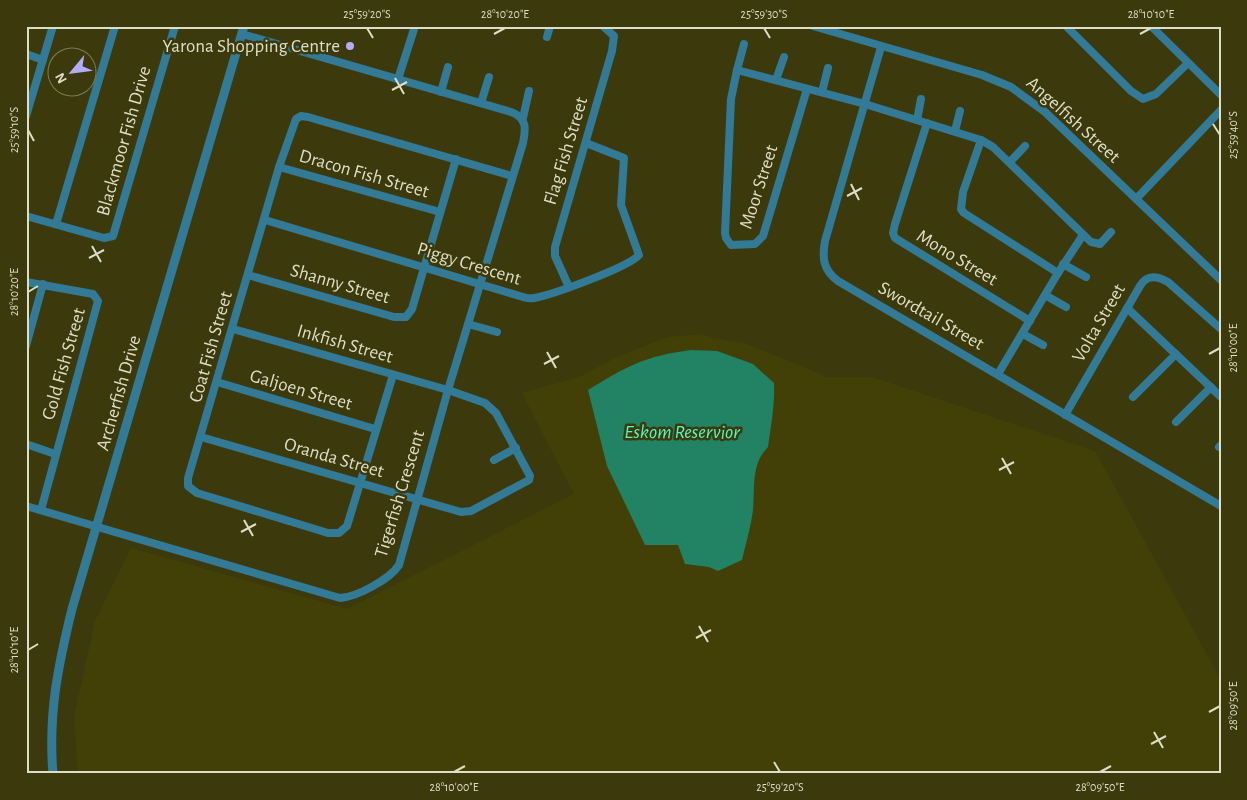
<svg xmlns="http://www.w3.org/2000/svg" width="1247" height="800" font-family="'Alegreya Sans',sans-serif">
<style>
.built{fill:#424007}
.water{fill:#218264}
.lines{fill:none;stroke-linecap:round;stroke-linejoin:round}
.minor{stroke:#327a96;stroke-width:8}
.tertiary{stroke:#327a96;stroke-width:9}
.ticks{fill:none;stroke:#dddec6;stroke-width:2}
.poi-dot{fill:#b3adf9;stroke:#3c3a0d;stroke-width:2}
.labels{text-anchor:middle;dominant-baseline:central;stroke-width:5;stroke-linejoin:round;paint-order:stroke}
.poi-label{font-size:19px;fill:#dddec6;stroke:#3c3a0d;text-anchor:end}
.street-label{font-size:19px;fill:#dddec6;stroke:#3c3a0d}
.water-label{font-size:20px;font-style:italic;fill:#54f7c2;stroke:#3c3a0d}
.neatline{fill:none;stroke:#dddec6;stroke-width:2}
.ticks-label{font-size:12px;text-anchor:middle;fill:#dddec6}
</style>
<rect width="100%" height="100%" fill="#3c3a0d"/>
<path class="built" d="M 702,334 L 712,338 L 744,343 L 827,377 L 872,377 L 1095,451 L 1221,680 L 1221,774 L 78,774 L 74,717 L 95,621 L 131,548 L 347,609 L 574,494 L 522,393 L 579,377 L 617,357 L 668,337 Z"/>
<path class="water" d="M 691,350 L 717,351 L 753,364 L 774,383 C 775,404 771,426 768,447 C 751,464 755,487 753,510 C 751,526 746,543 742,560 L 718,571 L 709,567 L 685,564 L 678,545 L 645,545 L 607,466 L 588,390 C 627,366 645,356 691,350 Z"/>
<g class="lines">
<g class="minor">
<path d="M 813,26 L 982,75 L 1011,87 L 1045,112 L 1221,280"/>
<path d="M 1066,26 L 1131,91 L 1143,99 L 1156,94 L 1188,63"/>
<path d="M 1151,26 L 1221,95"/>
<path d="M 547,37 L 550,26"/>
<path d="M 881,47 L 825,241 C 822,258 823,270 838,281 L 1221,506"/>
<path d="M 26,54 L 43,60"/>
<path d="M 737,70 L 744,44"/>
<path d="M 398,79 L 415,26"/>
<path d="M 776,80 L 784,57"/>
<path d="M 807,89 L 763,236 L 755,244 L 731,245 L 726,238 L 725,233 L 731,99 L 737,70 L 865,104 L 981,140 L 993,147 L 1091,242 L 1100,244 L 1111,232"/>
<path d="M 441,92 L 448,67"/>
<path d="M 822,92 L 828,68"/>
<path d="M 481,103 L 489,77"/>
<path d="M 26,116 L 53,26"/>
<path d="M 523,118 L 529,91"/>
<path d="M 917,120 L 921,99"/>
<path d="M 927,123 L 895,224 L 893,233 L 895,238 L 1030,321"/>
<path d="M 955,131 L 960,111"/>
<path d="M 981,140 L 963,192 L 961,209 L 964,213 L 1058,273"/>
<path d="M 1010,162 L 1025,146"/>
<path d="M 279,167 L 440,212"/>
<path d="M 1136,199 L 1221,110"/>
<path d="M 26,216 L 104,238 L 113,236 L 175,26"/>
<path d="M 265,220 L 523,297 C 527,298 530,299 534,298 C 552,295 629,267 639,255 L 621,205 L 624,158 L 586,143"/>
<path d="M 56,224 L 115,26"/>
<path d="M 1063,264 L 1086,277"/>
<path d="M 248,275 L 394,317 L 406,317 L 412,309 L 456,159"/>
<path d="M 26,282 L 93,294 L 98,301 L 41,510"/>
<path d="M 569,287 L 555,256 L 555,247 L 612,51 L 614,36 L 603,26"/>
<path d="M 1045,295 L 1066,307"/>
<path d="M 1127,308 L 1221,397"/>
<path d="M 468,324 L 497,332"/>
<path d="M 1023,334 L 1043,345"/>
<path d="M 26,346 L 43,284"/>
<path d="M 998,374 L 1058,273 L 1083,235"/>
<path d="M 393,375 L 347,526 L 339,533 L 328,533 L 197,493 L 188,486 L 188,478 L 279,167 L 296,119 L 301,116 L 308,117 L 512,176"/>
<path d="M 217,382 L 375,429"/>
<path d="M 1133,397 L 1176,354"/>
<path d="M 1065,415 L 1140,286 C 1147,274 1157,276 1168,282 L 1221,329"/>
<path d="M 1176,422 L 1211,387"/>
<path d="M 201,437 L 461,512 L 471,511 L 529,480 L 530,476 L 496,413 L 485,403 L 448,390 L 233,329"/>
<path d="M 26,444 L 55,454"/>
<path d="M 1219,447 L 1221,445"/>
<path d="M 494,460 L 516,448"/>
<path d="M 26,506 L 340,598 C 357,597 390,579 399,565 L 448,390 L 523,143 C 526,128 527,118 511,112 L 242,34"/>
</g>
<path class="tertiary" d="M 53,774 C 48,714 58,666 72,609 L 244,26"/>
</g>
<path class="ticks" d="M 367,28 L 373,38M 764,28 L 770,38M 494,34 L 505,28M 1140,34 L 1151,28M 395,78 L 404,94M 392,90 L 407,82M 1213,124 L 1220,135M 28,130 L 34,141M 851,184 L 859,200M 847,196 L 862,188M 92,246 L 101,262M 89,258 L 104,250M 28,292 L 38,286M 547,352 L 556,368M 1209,354 L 1220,348M 544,364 L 559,356M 1002,458 L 1011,474M 999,470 L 1014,462M 244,520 L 253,536M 241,532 L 256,524M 699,626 L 708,642M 696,638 L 711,630M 28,650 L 38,644M 1209,712 L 1220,706M 1154,732 L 1163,748M 1151,744 L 1166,736M 774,762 L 780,772M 454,772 L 465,766M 1100,772 L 1111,766"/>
<circle class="poi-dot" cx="350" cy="46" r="5"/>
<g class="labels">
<g class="poi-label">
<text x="340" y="46">Yarona Shopping Centre</text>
</g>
<g class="street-label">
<text transform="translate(1073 120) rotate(42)">Angelfish Street</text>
<text transform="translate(124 141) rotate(-74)">Blackmoor Fish Drive</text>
<text transform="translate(566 151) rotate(-73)">Flag Fish Street</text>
<text transform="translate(364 174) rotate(16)">Dracon Fish Street</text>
<text transform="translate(759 187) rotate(-72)">Moor Street</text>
<text transform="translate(957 258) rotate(31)">Mono Street</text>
<text transform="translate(469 264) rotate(17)">Piggy Crescent</text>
<text transform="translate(340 284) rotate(16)">Shanny Street</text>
<text transform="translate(931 316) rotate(30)">Swordtail Street</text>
<text transform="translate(1099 323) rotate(-60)">Volta Street</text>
<text transform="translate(345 344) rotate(16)">Inkfish Street</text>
<text transform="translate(211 347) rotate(-74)">Coat Fish Street</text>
<text transform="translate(64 364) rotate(-74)">Gold Fish Street</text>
<text transform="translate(301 390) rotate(16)">Galjoen Street</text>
<text transform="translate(119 393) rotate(-74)">Archerfish Drive</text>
<text transform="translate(334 458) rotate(16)">Oranda Street</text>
<text transform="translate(400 494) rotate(-73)">Tigerfish Crescent</text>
</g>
<g class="water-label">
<text x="682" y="432">Eskom Reservior</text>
</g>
</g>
<rect width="1247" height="800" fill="none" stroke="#3c3a0d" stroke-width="55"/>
<g transform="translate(72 72) rotate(241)"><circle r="24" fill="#3c3a0d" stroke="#7c7c57"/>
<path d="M0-4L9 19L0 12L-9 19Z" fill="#b3adf9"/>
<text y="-8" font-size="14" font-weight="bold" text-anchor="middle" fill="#dddec6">N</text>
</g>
<rect x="28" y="28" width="1192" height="744" class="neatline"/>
<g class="ticks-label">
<text x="367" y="18">25°59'20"S</text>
<text x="505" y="18">28°10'20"E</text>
<text x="764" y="18">25°59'30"S</text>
<text x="1151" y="18">28°10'10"E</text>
<text transform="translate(14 130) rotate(-90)" y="4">25°59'10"S</text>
<text transform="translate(1233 135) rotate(-90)" y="4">25°59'40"S</text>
<text transform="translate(14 292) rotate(-90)" y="4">28°10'20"E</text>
<text transform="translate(1233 348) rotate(-90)" y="4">28°10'00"E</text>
<text transform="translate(14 650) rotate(-90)" y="4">28°10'10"E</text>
<text transform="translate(1233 706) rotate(-90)" y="4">28°09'50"E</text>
<text x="454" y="791">28°10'00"E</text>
<text x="780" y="791">25°59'20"S</text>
<text x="1100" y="791">28°09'50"E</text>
</g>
</svg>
